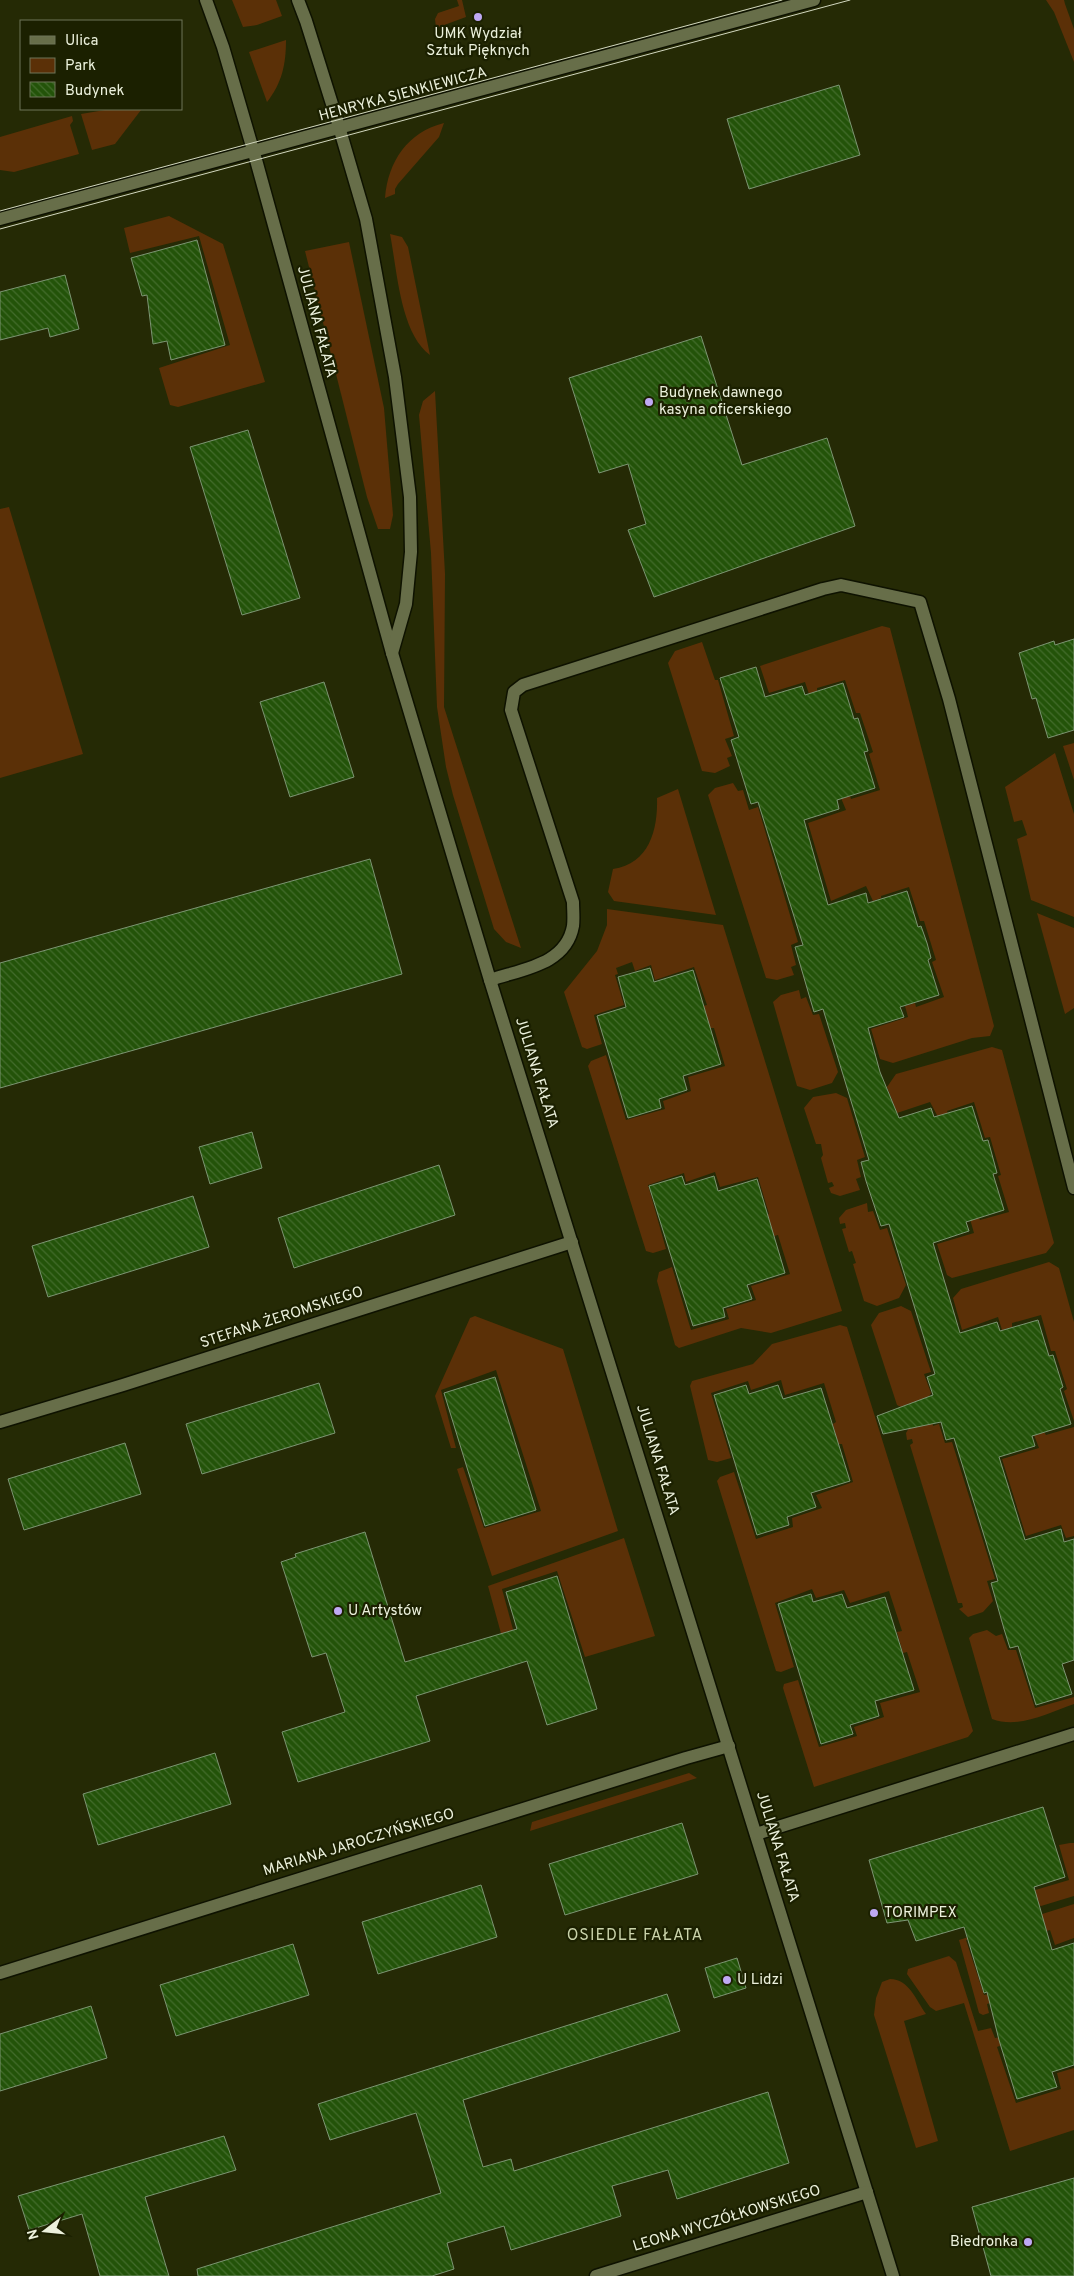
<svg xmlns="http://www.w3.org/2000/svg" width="1074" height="2276" font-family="Overpass,sans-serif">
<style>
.green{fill:#5b3007}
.building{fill:url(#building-back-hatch);stroke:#7c9573}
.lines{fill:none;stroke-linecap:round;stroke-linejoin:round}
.minor-casing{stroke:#0e1200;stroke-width:15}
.minor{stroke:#676e49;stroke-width:12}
.tram{stroke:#d2d7bf;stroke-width:1}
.poi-dot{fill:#bfa9f4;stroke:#1b2000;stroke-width:2}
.labels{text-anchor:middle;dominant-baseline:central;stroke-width:4.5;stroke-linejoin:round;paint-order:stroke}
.poi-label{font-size:15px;fill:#ecf1dc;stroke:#1b2000;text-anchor:start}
.street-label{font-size:15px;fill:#ecf1dc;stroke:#1b2000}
.neighbourhood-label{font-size:16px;letter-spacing:1px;fill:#cad3aa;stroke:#1b2000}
</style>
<defs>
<pattern id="building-back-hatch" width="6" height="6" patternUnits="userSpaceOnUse" patternTransform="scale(1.25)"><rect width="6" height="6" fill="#235309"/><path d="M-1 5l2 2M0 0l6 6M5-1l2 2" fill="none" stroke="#436c2c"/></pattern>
</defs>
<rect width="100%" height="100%" fill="#252a05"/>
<g class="green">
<path d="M 232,0 L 276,0 L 282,16 L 257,25 L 243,27 Z"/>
<path d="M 457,0 L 462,0 L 466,17 L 436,28 L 435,19 L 438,13 L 459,6 Z"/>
<path d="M 1046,0 L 1064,0 L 1065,4 L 1074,29 L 1074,62 L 1054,12 Z"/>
<path d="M 286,40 C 286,64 282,83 267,102 L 249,52 Z"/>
<path d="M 111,109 L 141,110 L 115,144 L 92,150 L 81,114 Z"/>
<path d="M 72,116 L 73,121 L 70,125 L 79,154 L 14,172 L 0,170 L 0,137 Z"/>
<path d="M 444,123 L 439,137 L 398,184 L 395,189 L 395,194 L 385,198 C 388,161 408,132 444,123 Z"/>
<path d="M 169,216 L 223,244 L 265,382 L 178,407 L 170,405 L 159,368 L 230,345 L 199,236 L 130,253 L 124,228 Z"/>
<path d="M 390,234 L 402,237 L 408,247 L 430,355 C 400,333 397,269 390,234 Z"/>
<path d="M 349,242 L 384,408 L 393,515 L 390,529 L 378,529 L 367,497 L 305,251 Z"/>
<path d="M 435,391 L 445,574 L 444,707 L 521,948 L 506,942 L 494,929 L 453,795 L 446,767 L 437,707 L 431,553 L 419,415 L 423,401 Z"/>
<path d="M 9,507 L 83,754 L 0,778 L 0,509 Z"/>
<path d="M 882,626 L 890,628 L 994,1026 L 990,1036 L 972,1038 L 893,1063 L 880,1059 L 871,1029 L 908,1017 L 905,1006 L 915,1003 L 916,1007 L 944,997 L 932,962 L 936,960 L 924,921 L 920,921 L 909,887 L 881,896 L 881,898 L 873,901 L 866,886 L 831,901 L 808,823 L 846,810 L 841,798 L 850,796 L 851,799 L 880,790 L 869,754 L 873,752 L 860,713 L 856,713 L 845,680 L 817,688 L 817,691 L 809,694 L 805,682 L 769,693 L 760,666 Z"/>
<path d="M 702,642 L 715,680 L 718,680 L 734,736 L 725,739 L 732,756 L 727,758 L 730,766 L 715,773 L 702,771 L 668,663 L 675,651 Z"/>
<path d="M 1074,743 L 1074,780 L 1063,746 Z"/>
<path d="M 1055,753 L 1074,814 L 1074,917 L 1031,900 L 1017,839 L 1027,835 L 1022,820 L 1014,822 L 1005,787 Z"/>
<path d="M 733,783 L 738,791 L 743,790 L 749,810 L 758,807 L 798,942 L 791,945 L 796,965 L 791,967 L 794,975 L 777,980 L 766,978 L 708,795 L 715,788 Z"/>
<path d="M 678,789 L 716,915 L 614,901 L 608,892 L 613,869 C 649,864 658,830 657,798 Z"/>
<path d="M 607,909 L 723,925 L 842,1311 L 771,1333 L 741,1328 L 679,1348 L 675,1345 L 657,1281 L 659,1272 L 672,1267 L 691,1330 L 729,1319 L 726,1309 L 756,1300 L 751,1286 L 790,1274 L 778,1235 L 774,1236 L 766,1215 L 769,1214 L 758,1177 L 720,1187 L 715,1172 L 686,1182 L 684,1173 L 648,1185 L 666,1249 L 653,1253 L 646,1251 L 588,1066 L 591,1061 L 606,1055 L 626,1120 L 665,1109 L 663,1101 L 691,1091 L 688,1077 L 725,1066 L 714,1028 L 710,1028 L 703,1006 L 707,1005 L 694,967 L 655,980 L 651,965 L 635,971 L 632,962 L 616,968 L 618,974 L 615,975 L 624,1005 L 594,1015 L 602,1044 L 587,1049 L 582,1047 L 564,992 L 597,951 L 607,925 Z"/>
<path d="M 1037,913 L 1074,928 L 1074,1008 L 1065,1014 Z"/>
<path d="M 799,990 L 801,999 L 806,997 L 813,1015 L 819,1014 L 838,1072 L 832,1083 L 810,1090 L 797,1086 L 773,1002 L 781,995 Z"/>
<path d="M 992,1047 L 1002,1050 L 1054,1243 L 1046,1253 L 952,1278 L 947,1275 L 937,1244 L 974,1233 L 970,1219 L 979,1217 L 980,1220 L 1009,1212 L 998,1176 L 1001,1175 L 990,1137 L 985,1138 L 974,1102 L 947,1111 L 948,1114 L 938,1117 L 930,1102 L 897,1113 L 887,1087 L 896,1074 Z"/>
<path d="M 836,1093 L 847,1098 L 865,1157 L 857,1160 L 861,1177 L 856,1179 L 860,1190 L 840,1196 L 831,1193 L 829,1188 L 834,1186 L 832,1182 L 828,1183 L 821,1158 L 823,1155 L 821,1144 L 816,1144 L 804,1108 L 813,1097 Z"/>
<path d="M 867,1203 L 868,1212 L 873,1211 L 880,1230 L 887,1228 L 906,1285 L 899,1298 L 877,1306 L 864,1301 L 853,1264 L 856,1263 L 852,1251 L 849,1252 L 842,1229 L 846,1228 L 845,1223 L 840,1224 L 839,1218 L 846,1210 Z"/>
<path d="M 1049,1262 L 1059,1268 L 1074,1322 L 1074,1421 L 1064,1391 L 1067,1389 L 1055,1351 L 1051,1351 L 1041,1315 L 1012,1323 L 1012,1327 L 1002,1330 L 998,1317 L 962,1330 L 953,1298 L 961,1289 Z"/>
<path d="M 901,1306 L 911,1311 L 931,1372 L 924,1374 L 931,1393 L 923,1406 L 907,1410 L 897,1405 L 871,1325 L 879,1313 Z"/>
<path d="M 475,1316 L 563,1349 L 618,1531 L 492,1576 L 457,1469 L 463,1467 L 484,1528 L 541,1511 L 496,1370 L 441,1390 L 456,1448 L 451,1448 L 435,1396 L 470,1318 Z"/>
<path d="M 840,1325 L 847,1327 L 973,1731 L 968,1737 L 814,1787 L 783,1688 L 784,1684 L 798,1680 L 819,1747 L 857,1736 L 854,1727 L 884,1717 L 880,1703 L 920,1692 L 907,1652 L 903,1653 L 897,1632 L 902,1631 L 889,1591 L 850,1603 L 844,1590 L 816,1598 L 812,1589 L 775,1603 L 794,1667 L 781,1672 L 776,1671 L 717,1481 L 720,1477 L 734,1472 L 756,1539 L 793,1527 L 792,1518 L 822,1508 L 816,1495 L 853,1482 L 842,1444 L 838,1444 L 833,1424 L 836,1422 L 824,1383 L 785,1395 L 781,1380 L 751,1390 L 748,1381 L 711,1393 L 731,1458 L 717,1462 L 708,1460 L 690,1386 L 692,1381 L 753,1364 L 772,1344 Z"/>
<path d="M 932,1419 L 933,1426 L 939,1424 L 945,1443 L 952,1442 L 995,1579 L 987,1581 L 993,1601 L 983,1612 L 968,1617 L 959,1609 L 963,1607 L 962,1603 L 958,1603 L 910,1445 L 913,1443 L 912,1439 L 907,1440 L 906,1433 L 912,1423 Z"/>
<path d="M 1074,1427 L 1074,1536 L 1066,1538 L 1061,1525 L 1026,1536 L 1002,1459 L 1039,1448 L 1034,1435 L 1044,1432 L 1046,1435 Z"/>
<path d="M 624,1538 L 655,1636 L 585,1657 L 557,1571 L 502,1589 L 517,1644 L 505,1648 L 488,1586 Z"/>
<path d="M 987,1630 L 996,1636 L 1002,1634 L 1008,1650 L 1016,1650 L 1035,1708 L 1074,1697 L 1074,1704 C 1048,1713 1019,1729 992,1719 L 969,1638 L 973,1634 Z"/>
<path d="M 689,1773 L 697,1778 L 530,1831 L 532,1822 Z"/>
<path d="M 1070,1843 L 1074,1843 L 1074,1896 L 1041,1906 L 1036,1904 L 1032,1891 L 1069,1880 L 1059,1845 Z"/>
<path d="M 1074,1904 L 1074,1938 L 1055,1945 L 1050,1930 L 1015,1940 L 1011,1926 L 966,1940 L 984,1995 L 989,1994 L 993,2002 L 987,2004 L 989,2013 L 983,2015 L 979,2013 L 959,1940 Z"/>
<path d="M 949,1956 L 956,1962 L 978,2031 L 991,2028 L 995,2038 L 1001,2037 L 1004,2044 L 997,2047 L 1016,2103 L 1061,2089 L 1057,2073 L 1074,2068 L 1074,2130 L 1010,2151 L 964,2003 L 936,2011 L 930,2007 L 907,1974 L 908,1969 Z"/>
<path d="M 890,1979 C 909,1979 916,2000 926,2014 L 904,2021 L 938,2141 L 916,2148 L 874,2015 L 876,1998 L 882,1982 Z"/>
</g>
<g class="building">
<path d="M 839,85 L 860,155 L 749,189 L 727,119 Z"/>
<path d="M 197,240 L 225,345 L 171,360 L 167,341 L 153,344 L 147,295 L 142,296 L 131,258 Z"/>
<path d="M 65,275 L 79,329 L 50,337 L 48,328 L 0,340 L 0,292 Z"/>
<path d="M 701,336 L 742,465 L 827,438 L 855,526 L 654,597 L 628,530 L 646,524 L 628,464 L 599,473 L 569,378 Z"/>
<path d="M 248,430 L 300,598 L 242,615 L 190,447 Z"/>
<path d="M 1074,639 L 1074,730 L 1048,738 L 1036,698 L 1032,699 L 1019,653 L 1054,641 L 1055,645 Z"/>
<path d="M 756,667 L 765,697 L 802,686 L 805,695 L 843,683 L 854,719 L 858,718 L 868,751 L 864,752 L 875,788 L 837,800 L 839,809 L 804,820 L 828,905 L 866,893 L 868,903 L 907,891 L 918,927 L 921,926 L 927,943 L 931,958 L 928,960 L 939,995 L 900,1007 L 904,1017 L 868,1028 L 880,1072 L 899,1118 L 931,1108 L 934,1117 L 972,1106 L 983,1141 L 988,1140 L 997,1173 L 993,1174 L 1004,1210 L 966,1222 L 969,1231 L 933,1243 L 960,1333 L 997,1322 L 1000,1331 L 1038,1320 L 1049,1356 L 1053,1355 L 1063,1387 L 1060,1389 L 1071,1424 L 1032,1436 L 1035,1446 L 999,1457 L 1025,1540 L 1061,1529 L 1064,1542 L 1074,1539 L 1074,1660 L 1062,1664 L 1072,1694 L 1036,1705 L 1018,1646 L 1010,1648 L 1004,1629 L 991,1583 L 998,1581 L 954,1438 L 946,1440 L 941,1422 L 883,1434 L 877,1416 L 933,1395 L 927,1377 L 935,1374 L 889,1224 L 881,1226 L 866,1181 L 861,1162 L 869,1160 L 823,1009 L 814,1012 L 795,947 L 803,945 L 758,802 L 751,804 L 731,740 L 739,737 L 720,678 Z"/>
<path d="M 324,682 L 354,777 L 290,797 L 260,702 Z"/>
<path d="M 370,859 L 402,974 L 0,1088 L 0,963 Z"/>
<path d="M 650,968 L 654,982 L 693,970 L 721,1064 L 683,1076 L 687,1090 L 659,1099 L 661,1108 L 628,1118 L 597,1016 L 626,1007 L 618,977 Z"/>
<path d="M 252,1132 L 262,1168 L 210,1184 L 199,1147 Z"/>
<path d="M 439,1165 L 455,1215 L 294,1268 L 278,1218 Z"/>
<path d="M 682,1176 L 685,1185 L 714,1176 L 718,1191 L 757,1179 L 785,1273 L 747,1285 L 752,1299 L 723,1308 L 725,1317 L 693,1326 L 649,1186 Z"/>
<path d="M 193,1196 L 209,1247 L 48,1297 L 32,1246 Z"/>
<path d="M 495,1377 L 536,1510 L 485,1526 L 444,1393 Z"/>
<path d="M 319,1383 L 335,1433 L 202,1474 L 186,1424 Z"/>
<path d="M 746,1385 L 749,1394 L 778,1385 L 783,1399 L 821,1388 L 850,1481 L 811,1493 L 816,1507 L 787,1517 L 789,1525 L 757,1535 L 714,1395 Z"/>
<path d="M 125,1443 L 141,1494 L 24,1530 L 8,1479 Z"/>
<path d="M 365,1532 L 405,1662 L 517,1629 L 506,1592 L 557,1576 L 597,1709 L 547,1725 L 527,1661 L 416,1696 L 430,1741 L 298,1782 L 282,1732 L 345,1712 L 326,1653 L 312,1657 L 281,1562 L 296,1557 L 295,1554 Z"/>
<path d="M 811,1594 L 813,1602 L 842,1594 L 847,1608 L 885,1597 L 914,1690 L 875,1701 L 879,1716 L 850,1725 L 853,1734 L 821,1744 L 778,1604 Z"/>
<path d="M 215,1753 L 231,1804 L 98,1845 L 83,1794 Z"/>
<path d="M 1043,1807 L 1065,1877 L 1034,1887 L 1052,1950 L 1074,1943 L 1074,2065 L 1052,2072 L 1057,2087 L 1017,2099 L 999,2040 L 987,1992 L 984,1993 L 964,1927 L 916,1941 L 908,1920 L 887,1923 L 869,1860 Z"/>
<path d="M 682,1823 L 698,1874 L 565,1915 L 549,1864 Z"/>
<path d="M 481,1885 L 497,1937 L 378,1974 L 362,1922 Z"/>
<path d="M 293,1944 L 309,1995 L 176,2036 L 160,1985 Z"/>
<path d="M 737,1958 L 746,1988 L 714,1998 L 705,1968 Z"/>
<path d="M 667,1994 L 680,2031 L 463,2100 L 483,2167 L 511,2159 L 514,2171 L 768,2092 L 789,2163 L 677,2199 L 668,2170 L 612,2186 L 621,2216 L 511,2250 L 504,2226 L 447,2243 L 454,2269 L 432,2276 L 198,2276 L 197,2269 L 441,2193 L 416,2113 L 330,2140 L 318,2104 Z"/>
<path d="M 91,2006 L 107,2058 L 0,2091 L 0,2034 Z"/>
<path d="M 224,2136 L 236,2170 L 145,2197 L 169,2276 L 100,2276 L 82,2214 L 29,2230 L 18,2196 Z"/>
<path d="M 1074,2178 L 1074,2276 L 991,2276 L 972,2207 Z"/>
</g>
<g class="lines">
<defs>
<g id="minor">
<path d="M 206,0 L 223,47 L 256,160 L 392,653 L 490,980 L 893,2276"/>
<path d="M 298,0 L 306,21 L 337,120 L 366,219 L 395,377 L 410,497 L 411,552 L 406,604 L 392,653"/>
<path d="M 0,219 L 814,0"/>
<path d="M 490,980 C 522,969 566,965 573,926 C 574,918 573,910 573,902 L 511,710 L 514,692 L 523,685 L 823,589 L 841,585 L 920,602 L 949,699 L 1074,1188"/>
<path d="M 0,1422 L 123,1385 L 572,1242"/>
<path d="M 756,1834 L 1074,1734"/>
<path d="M 0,1973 L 686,1758 L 729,1746"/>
<path d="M 596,2276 L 867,2192"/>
</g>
</defs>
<use href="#minor" class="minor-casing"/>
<use href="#minor" class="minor"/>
<g class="tram">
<path d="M 0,211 L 782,0"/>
<path d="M 0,229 L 850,0"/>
</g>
</g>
<g class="poi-dot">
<circle cx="478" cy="17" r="5"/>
<circle cx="649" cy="402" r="5"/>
<circle cx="338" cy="1611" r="5"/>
<circle cx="874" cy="1913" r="5"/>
<circle cx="727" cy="1980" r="5"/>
<circle cx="1028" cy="2242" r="5"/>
</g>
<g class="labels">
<g class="poi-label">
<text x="478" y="34" text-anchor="middle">UMK Wydział<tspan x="478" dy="17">Sztuk Pięknych</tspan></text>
<text x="659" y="393">Budynek dawnego<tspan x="659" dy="17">kasyna oficerskiego</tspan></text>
<text x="348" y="1611">U Artystów</text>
<text x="884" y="1913">TORIMPEX</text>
<text x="737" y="1980">U Lidzi</text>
<text x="1018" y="2242" text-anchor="end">Biedronka</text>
</g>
<g class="street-label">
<text transform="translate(403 95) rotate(-15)">HENRYKA SIENKIEWICZA</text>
<text transform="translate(316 322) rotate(75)">JULIANA FAŁATA</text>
<text transform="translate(536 1073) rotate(73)">JULIANA FAŁATA</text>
<text transform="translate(282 1318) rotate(-18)">STEFANA ŻEROMSKIEGO</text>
<text transform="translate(657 1460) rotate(73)">JULIANA FAŁATA</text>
<text transform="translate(359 1843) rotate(-17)">MARIANA JAROCZYŃSKIEGO</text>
<text transform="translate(777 1847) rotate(73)">JULIANA FAŁATA</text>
<text transform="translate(727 2219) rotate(-17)">LEONA WYCZÓŁKOWSKIEGO</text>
</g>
<g class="neighbourhood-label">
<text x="635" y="1936">OSIEDLE FAŁATA</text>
</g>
</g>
<rect x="20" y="20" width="162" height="90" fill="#1b2000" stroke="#6f7458"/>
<rect x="30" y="36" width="25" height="8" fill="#676e49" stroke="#6f7458"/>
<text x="65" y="45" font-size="15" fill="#ecf1dc">Ulica</text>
<rect x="30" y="58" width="25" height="15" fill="#5b3007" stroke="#6f7458"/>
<text x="65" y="70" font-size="15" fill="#ecf1dc">Park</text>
<rect x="30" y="82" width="25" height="15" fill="url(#building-back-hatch)" stroke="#6f7458"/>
<text x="65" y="95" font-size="15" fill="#ecf1dc">Budynek</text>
<g transform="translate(45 2231) rotate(254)" stroke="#1b2000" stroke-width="4" paint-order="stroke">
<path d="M0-4L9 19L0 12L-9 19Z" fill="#ecf1dc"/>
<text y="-8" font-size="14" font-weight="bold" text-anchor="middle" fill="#ecf1dc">N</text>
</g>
</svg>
